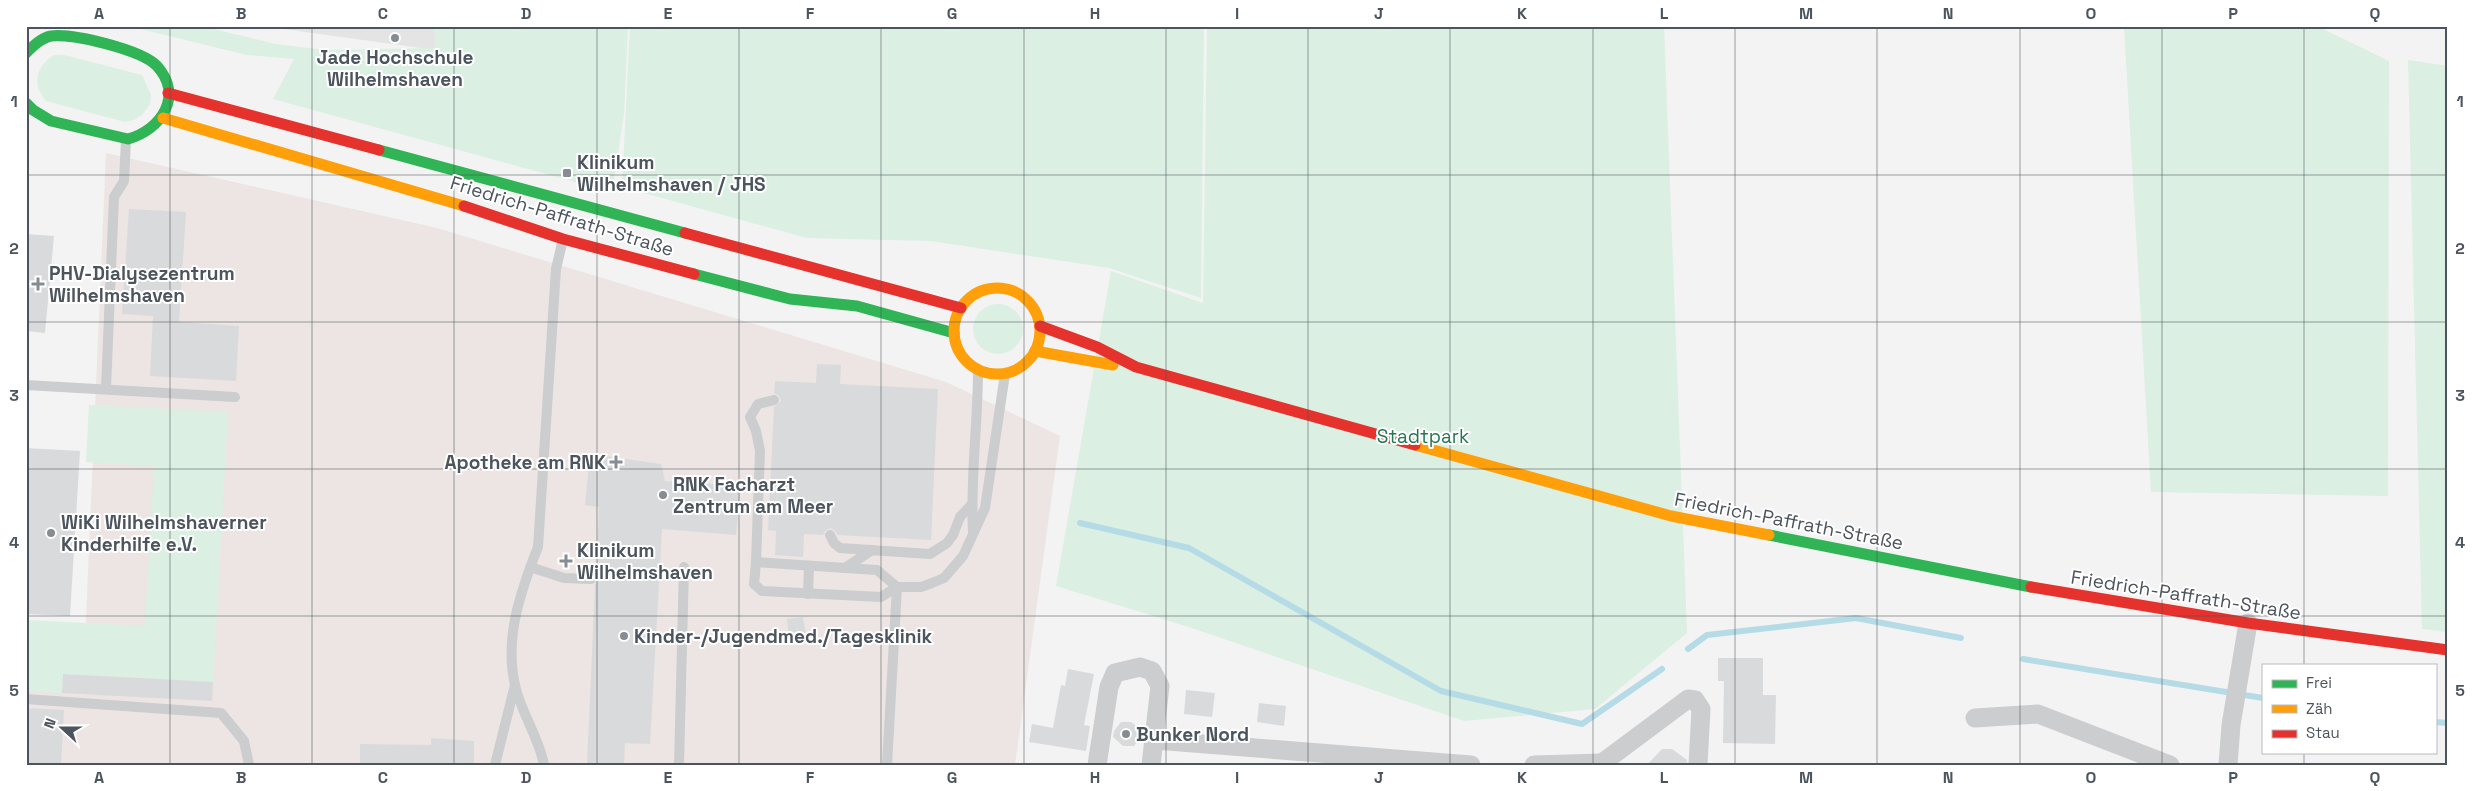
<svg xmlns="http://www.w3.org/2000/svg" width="2474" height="791" font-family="'Space Grotesk',sans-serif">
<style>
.education{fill:#e5e4e4}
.medical{fill:#ece5e3}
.green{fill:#dbefe3}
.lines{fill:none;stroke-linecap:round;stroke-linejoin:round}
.stream{stroke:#b5dbe7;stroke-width:6}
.building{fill:#d9dadc}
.lane{stroke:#cbcdce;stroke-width:10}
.street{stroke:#cbcdce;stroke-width:19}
.fast{stroke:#30b455;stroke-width:11}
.slow{stroke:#ff9f0a;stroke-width:11}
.jam{stroke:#e5322d;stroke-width:11}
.grid{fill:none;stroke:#4c545d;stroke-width:1;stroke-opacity:0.55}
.poi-dot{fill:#868c92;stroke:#fff;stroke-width:2}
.labels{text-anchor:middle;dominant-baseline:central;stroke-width:4;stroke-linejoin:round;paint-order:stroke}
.poi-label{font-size:19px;font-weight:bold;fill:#4c545d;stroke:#fff;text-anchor:start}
.street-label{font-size:19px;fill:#4c545d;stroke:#fff}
.park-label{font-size:19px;fill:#247751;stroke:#fff}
.neatline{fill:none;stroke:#4c545d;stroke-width:2}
.grid-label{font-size:16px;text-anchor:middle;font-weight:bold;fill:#4c545d}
</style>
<rect width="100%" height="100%" fill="#f3f3f3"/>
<path class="education" d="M 262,26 L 448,26 L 435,50 Z"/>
<path class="medical" d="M 106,153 L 437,228 L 946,382 L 1060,436 L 1015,765 L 26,765 L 26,687 L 83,690 Z"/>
<g class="green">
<path d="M 128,26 L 202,26 L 275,44 L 325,50 L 435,48 L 434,26 L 628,26 L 624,114 L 612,192 L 273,99 L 294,59 L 247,55 Z"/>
<path d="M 630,26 L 1204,26 L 1201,298 L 1109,268 L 931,241 L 807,238 L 622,187 Z"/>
<path d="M 1207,26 L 1664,26 L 1687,633 L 1595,709 L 1464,721 L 1189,627 L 1056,586 L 1111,271 L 1203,303 Z"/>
<path d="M 2124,26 L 2317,26 L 2389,61 L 2388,496 L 2151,492 Z"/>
<path d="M 54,55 L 64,55 L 142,75 L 151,95 L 150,104 L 142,115 L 133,120 L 125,122 L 46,101 C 31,83 36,67 54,55 Z"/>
<path d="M 2408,60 L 2448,66 L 2448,632 L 2422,629 Z"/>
<circle cx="998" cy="329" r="25"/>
<path d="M 89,405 L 228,412 L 213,682 L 63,674 L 62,693 L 26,691 L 26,620 L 145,626 L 154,466 L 86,462 Z"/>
</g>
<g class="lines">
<g class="stream">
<path d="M 1080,523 L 1189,548 L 1441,691 L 1582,724 L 1662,669"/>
<path d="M 1688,649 L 1707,635 L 1856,618 L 1961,638"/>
<path d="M 2023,659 L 2263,698"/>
<path d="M 2435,722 L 2448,723"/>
</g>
</g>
<g class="building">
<path d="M 129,209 L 186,212 L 179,322 L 239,326 L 236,381 L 150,376 L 153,316 L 122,314 Z"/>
<path d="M 26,234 L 54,236 L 45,333 L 26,331 Z"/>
<path d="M 817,364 L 841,365 L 840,384 L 938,389 L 931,540 L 838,535 L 834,530 L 830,528 L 825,531 L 823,535 L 804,534 L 803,557 L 775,555 L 776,531 L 768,530 L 774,407 L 781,401 L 779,396 L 774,393 L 775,381 L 816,383 Z"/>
<path d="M 26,448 L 80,451 L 70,616 L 26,614 Z"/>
<path d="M 590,454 L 661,464 L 665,481 L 741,486 L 736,535 L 662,529 L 650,744 L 625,743 L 624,765 L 587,765 L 595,584 L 598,580 L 596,574 L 599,507 L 585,505 Z"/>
<path d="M 803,617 L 806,635 L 789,638 L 787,619 Z"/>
<path d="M 1718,658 L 1763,658 L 1763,695 L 1776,695 L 1775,744 L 1723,743 L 1724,681 L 1718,681 Z"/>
<path d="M 1068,669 L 1094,674 L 1084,725 L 1090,726 L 1086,751 L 1029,742 L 1032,724 L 1053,728 L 1061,685 L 1065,686 Z"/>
<path d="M 63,674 L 213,682 L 212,701 L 62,693 Z"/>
<path d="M 1186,690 L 1215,693 L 1212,717 L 1184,714 Z"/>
<path d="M 1259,703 L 1286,706 L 1284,726 L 1257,722 Z"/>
<path d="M 26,708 L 64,710 L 61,765 L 26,765 Z"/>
<path d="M 1121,722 L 1131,722 L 1138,727 L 1140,738 L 1134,746 L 1123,746 L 1113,737 L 1114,731 Z"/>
<path d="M 431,738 L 474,741 L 474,765 L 360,765 L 360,744 L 431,745 Z"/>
<path d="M 1662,749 L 1672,749 L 1687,760 L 1687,765 L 1647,765 Z"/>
</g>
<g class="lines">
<g class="lane">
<path d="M 26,385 L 235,397"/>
<path d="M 106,388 L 114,197 L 124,181 L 126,140"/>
<path d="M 973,533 C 970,479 978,424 978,370"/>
<path d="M 830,535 L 834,543 L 840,548 L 930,554 L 947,543 L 953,535 L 960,517 L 972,504"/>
<path d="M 756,562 L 760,451 L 756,431 L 750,417 L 758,404 L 774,400"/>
<path d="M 530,567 L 564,578 L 591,579"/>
<path d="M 845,568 L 872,550"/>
<path d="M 897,587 L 877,570 L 756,562 L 754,584 L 762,591 L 881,597 L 897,587 L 921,587 L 932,583 L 944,578 L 963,556 L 985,508 L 1005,374"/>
<path d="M 808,594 L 809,566"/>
<path d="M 26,699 L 221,713 L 244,741 L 249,765"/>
<path d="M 495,765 L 515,685"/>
<path d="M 544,765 C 539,737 521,713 515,685 C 504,638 521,590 538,547 L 556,269 L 563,239"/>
<path d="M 679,765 L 684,567"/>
<path d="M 887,765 L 897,587"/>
</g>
<g class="street">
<path d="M 1975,718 L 2038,714 L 2170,765"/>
<path d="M 1155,740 L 1471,765"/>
<path d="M 1602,763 L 1688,699 L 1695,700 L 1701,709 L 1698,765"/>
<path d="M 1097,765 L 1109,687 L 1115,673 L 1140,667 L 1152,671 L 1160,686 L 1151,765"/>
<path d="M 1534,765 L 1602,763 L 1605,765"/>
<path d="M 2228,765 L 2231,725 L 2248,623"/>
</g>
<g class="fast">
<path d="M 26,53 C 33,46 41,38 51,36 C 73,33 142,50 157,66 C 184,96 161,130 128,139 L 51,121 L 33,110 L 26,103"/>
<path d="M 379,150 L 685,233"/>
<path d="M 694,274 L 790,299 L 857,306 L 954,333"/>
<path d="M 1769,535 L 2031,587"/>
</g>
<g class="slow">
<path d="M 163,118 L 464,206"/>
<circle cx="997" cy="331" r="43"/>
<path d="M 1035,351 L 1113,365"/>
<path d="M 1415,445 L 1671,516 L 1769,535"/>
</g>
<g class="jam">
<path d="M 168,93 L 379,150"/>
<path d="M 464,206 L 563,239 L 694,274"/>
<path d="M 685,233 L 961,308"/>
<path d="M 1040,326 L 1097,347 L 1136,367 L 1415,445"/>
<path d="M 2031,587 L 2248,623 L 2448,650"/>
</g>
</g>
<path class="grid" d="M 170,26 L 170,765M 312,26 L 312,765M 454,26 L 454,765M 597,26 L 597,765M 739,26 L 739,765M 881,26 L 881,765M 1024,26 L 1024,765M 1166,26 L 1166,765M 1308,26 L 1308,765M 1450,26 L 1450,765M 1593,26 L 1593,765M 1735,26 L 1735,765M 1877,26 L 1877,765M 2020,26 L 2020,765M 2162,26 L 2162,765M 2304,26 L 2304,665M 26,175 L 2448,175M 26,322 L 2448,322M 26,469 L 2448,469M 26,616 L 2448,616M 2304,752 L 2304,765"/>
<g class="poi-dot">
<circle cx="395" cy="38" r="5"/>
<rect x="562" y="168" width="10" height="10" rx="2.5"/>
<path d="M35.5 276.5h5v5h5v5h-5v5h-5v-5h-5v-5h5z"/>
<path d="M613.5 454.5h5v5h5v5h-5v5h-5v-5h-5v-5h5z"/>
<circle cx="663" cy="495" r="5"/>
<circle cx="51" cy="533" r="5"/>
<path d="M563.5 553.5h5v5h5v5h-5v5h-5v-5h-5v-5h5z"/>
<circle cx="624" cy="636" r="5"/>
<circle cx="1126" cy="734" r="5"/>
</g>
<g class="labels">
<g class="poi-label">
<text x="395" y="57" text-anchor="middle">Jade Hochschule<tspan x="395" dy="22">Wilhelmshaven</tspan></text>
<text x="577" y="162">Klinikum<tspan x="577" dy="22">Wilhelmshaven / JHS</tspan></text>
<text x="49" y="273">PHV-Dialysezentrum<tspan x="49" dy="22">Wilhelmshaven</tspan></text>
<text x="606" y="462" text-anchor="end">Apotheke am RNK</text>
<text x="673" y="484">RNK Facharzt<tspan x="673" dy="22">Zentrum am Meer</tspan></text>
<text x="61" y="522">WiKi Wilhelmshaverner<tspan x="61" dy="22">Kinderhilfe e.V.</tspan></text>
<text x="577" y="550">Klinikum<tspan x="577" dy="22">Wilhelmshaven</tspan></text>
<text x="634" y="636">Kinder-/Jugendmed./Tagesklinik</text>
<text x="1136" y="734">Bunker Nord</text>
</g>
<g class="street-label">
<text transform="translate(562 216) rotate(17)">Friedrich-Paffrath-Straße</text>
<text transform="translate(1789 521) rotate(11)">Friedrich-Paffrath-Straße</text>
<text transform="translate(2186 595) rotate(9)">Friedrich-Paffrath-Straße</text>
</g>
<g class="park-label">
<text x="1423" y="436">Stadtpark</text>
</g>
</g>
<rect width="2474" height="791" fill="none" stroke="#ffffff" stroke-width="55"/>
<rect x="2262" y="664" width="175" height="90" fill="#ffffff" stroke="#b7bbbe"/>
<rect x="2272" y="680" width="25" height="8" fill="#30b455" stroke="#b7bbbe"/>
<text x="2306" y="688" font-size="15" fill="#4c545d">Frei</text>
<rect x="2272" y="705" width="25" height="8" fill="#ff9f0a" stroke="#b7bbbe"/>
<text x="2306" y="714" font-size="15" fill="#4c545d">Zäh</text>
<rect x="2272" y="730" width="25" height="8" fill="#e5322d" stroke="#b7bbbe"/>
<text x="2306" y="738" font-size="15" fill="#4c545d">Stau</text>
<g transform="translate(62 728) rotate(291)" stroke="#ffffff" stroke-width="4" paint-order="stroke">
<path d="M0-4L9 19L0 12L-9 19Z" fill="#4c545d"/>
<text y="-8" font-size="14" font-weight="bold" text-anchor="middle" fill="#4c545d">N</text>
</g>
<rect x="28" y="28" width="2418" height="736" class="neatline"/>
<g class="grid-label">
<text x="99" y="19">A</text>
<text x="241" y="19">B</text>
<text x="383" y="19">C</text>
<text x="526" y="19">D</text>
<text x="668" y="19">E</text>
<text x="810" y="19">F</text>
<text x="952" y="19">G</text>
<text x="1095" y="19">H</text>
<text x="1237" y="19">I</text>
<text x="1379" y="19">J</text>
<text x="1522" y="19">K</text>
<text x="1664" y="19">L</text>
<text x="1806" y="19">M</text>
<text x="1948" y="19">N</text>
<text x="2091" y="19">O</text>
<text x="2233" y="19">P</text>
<text x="2375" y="19">Q</text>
<text x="14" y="107">1</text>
<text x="2460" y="107">1</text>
<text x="14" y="254">2</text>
<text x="2460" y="254">2</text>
<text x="14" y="401">3</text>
<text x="2460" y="401">3</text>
<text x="14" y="548">4</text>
<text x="2460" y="548">4</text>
<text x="14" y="696">5</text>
<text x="2460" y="696">5</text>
<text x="99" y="783">A</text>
<text x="241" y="783">B</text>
<text x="383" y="783">C</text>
<text x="526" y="783">D</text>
<text x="668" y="783">E</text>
<text x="810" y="783">F</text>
<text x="952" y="783">G</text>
<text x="1095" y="783">H</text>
<text x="1237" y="783">I</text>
<text x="1379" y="783">J</text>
<text x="1522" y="783">K</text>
<text x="1664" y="783">L</text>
<text x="1806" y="783">M</text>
<text x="1948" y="783">N</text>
<text x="2091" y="783">O</text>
<text x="2233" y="783">P</text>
<text x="2375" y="783">Q</text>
</g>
</svg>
